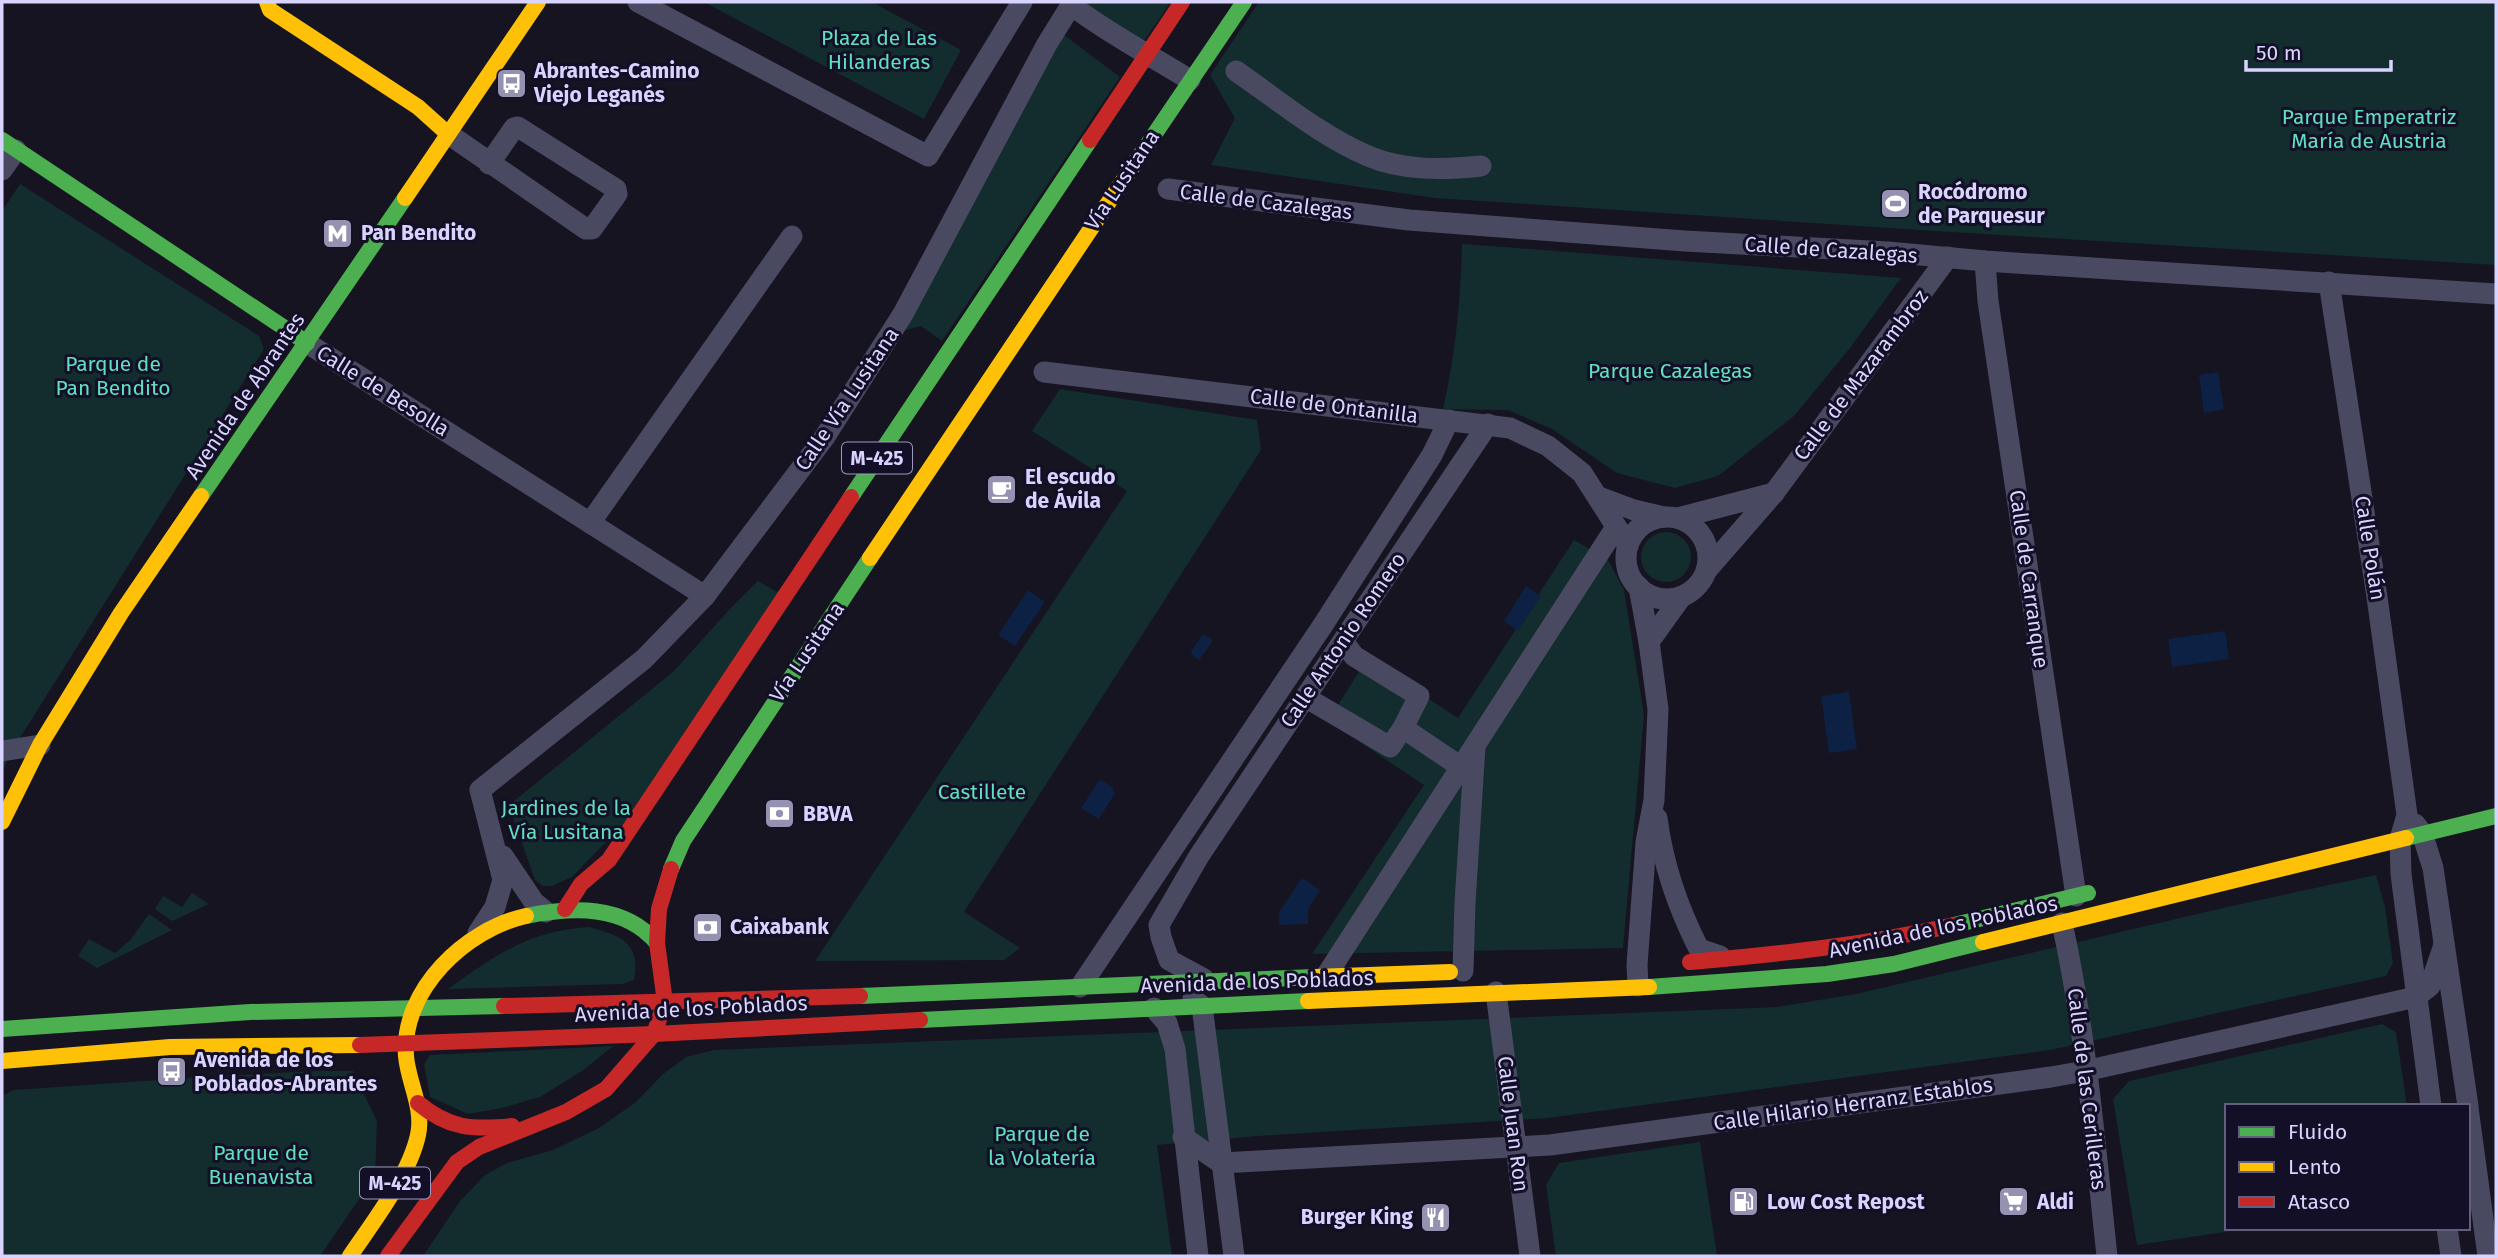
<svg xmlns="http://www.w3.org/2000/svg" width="2498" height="1258" font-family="'Fira Sans',sans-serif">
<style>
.green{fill:#132c2d}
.water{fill:#0d2144}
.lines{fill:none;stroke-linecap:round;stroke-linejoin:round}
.street{stroke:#4a4962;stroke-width:21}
.fast{stroke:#4caf50;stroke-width:16}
.slow{stroke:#ffc107;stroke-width:16}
.jam{stroke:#c62828;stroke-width:16}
.labels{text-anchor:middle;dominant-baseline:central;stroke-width:6;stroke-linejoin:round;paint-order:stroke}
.shield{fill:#130f26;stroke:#9e99be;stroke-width:2}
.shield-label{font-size:19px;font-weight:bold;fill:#d9d4ff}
.park-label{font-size:21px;fill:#5fe0c0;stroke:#130f26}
.poi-label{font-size:21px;font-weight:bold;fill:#d9d4ff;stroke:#130f26;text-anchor:start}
.street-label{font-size:21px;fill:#d9d4ff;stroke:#130f26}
</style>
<rect width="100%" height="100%" fill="#161421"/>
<g class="green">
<path d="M 704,2 L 872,2 L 961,50 L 924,119 Z"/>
<path d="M 1088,2 L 1171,2 L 1139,48 L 1081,12 Z"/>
<path d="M 1259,2 L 2496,2 L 2496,265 L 1935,231 L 1435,198 L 1211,165 L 1235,118 L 1210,75 Z"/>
<path d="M 1064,35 L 1120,77 L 942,341 L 921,326 L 902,331 Z"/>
<path d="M 20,184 L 259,336 L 264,349 L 13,749 L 2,772 L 2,211 Z"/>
<path d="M 1462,244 L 1504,247 L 1901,278 L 1850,348 L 1794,416 L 1718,476 L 1675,488 L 1617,473 L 1552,429 L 1508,410 L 1443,409 C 1455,359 1461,296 1462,244 Z"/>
<path d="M 1060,389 L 1257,420 L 1261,450 L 964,912 L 1020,948 L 1004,960 L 815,961 L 1127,491 L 1032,431 Z"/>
<circle cx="1666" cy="557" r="25"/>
<path d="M 1574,540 L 1608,560 L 1624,590 L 1644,715 L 1623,948 L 1312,954 L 1424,785 L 1328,721 L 1367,659 L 1458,718 Z"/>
<path d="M 758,581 L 779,593 L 626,821 L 572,877 L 552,886 L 543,886 L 535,880 L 512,815 L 514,801 L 673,672 L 728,611 Z"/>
<path d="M 2376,875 L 2385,907 L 2393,963 L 2386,976 L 2050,1050 L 1548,1118 L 1258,1136 L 1157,1145 L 1172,1256 L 423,1256 L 460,1201 L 485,1175 L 507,1163 L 553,1150 L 599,1128 L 636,1102 L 663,1074 L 686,1057 L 714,1050 L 1777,1007 L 1856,994 L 2227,907 Z"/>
<path d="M 192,893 L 209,904 L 172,921 L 155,909 L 163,896 L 182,907 Z"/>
<path d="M 149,914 L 172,930 L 97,968 L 78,956 L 89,939 L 115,953 L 131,939 Z"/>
<path d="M 589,927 C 621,936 641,942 634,980 L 623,984 L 448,989 C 496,955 528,931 589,927 Z"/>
<path d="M 2382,1024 L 2396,1032 L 2407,1106 L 2227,1106 L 2227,1228 L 2252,1228 L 2137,1245 L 2113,1099 L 2129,1081 Z"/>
<path d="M 613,1046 L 582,1071 L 540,1097 L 502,1108 L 468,1114 L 430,1097 L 424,1064 L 430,1055 Z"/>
<path d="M 316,1071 L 353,1071 L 377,1121 L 375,1176 L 320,1256 L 2,1256 L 2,1096 L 14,1090 L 201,1077 Z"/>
<path d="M 1700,1142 L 1717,1256 L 1556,1256 L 1546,1185 L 1559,1163 Z"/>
</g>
<g class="water">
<path d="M 2218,372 L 2224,409 L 2204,413 L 2199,375 Z"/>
<path d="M 1526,586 L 1541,596 L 1518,631 L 1504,621 Z"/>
<path d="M 1028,590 L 1045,602 L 1015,646 L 998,635 Z"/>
<path d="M 2225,631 L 2229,659 L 2172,667 L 2168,639 Z"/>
<path d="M 1203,634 L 1212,639 L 1212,642 L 1199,660 L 1192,655 L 1191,652 Z"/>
<path d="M 1849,692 L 1857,749 L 1829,753 L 1821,696 Z"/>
<path d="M 1100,779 L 1112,787 L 1115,793 L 1099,819 L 1081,808 Z"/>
<path d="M 1302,878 L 1320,890 L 1308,909 L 1308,924 L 1279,925 L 1279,912 Z"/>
</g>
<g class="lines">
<g class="street">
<path d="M 638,2 L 928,156 L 1022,2"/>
<path d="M 1071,5 C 1109,34 1150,55 1190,80"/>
<path d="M 1236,71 C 1278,100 1321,136 1368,156 C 1403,171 1444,170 1481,166"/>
<path d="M 447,133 L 586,229 L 592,229 L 617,194 L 616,189 L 518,127 L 514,128 L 489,164"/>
<path d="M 2,170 L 16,150"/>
<path d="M 1168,189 L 1409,220 L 1685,241 L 1888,252 L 1985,261 L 2496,294"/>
<path d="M 1985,261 L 1988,301 L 2076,896"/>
<path d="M 2329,282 L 2377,597 L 2407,815 L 2400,839 L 2401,874 L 2431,1106"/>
<path d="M 307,343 L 705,596"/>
<path d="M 1044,372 L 1510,428 L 1548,446 L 1582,473 L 1628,545"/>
<path d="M 1599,497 L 1634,510 L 1664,517"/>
<circle cx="1667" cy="558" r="41"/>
<path d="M 1678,518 L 1774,493"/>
<path d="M 590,523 L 792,236"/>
<path d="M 1706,571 L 1774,493 L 1948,257"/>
<path d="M 1649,642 L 1682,596"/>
<path d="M 1305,697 L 1390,747 L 1403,728 L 1419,696 L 1354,656 L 1343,641"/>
<path d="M 1403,728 L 1461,767"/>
<path d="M 2,751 L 40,745"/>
<path d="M 1657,818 C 1663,864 1678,908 1699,949 L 1720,956"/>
<path d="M 2415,824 L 2422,833 L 2433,868 L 2468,1106"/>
<path d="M 503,856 L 534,902 L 546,912"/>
<path d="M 2062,923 C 2086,1032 2095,1145 2107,1256"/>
<path d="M 478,933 L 495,907 L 503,880 L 480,790 L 644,659 L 705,596 L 824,438 L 903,314 L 1047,44 L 1073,2"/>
<path d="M 1463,971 L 1465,903 L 1475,746"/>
<path d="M 1326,976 L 1616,527"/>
<path d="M 1204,979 L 1169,960 L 1161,937 L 1159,925 L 1199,856 L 1488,424"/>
<path d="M 1638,986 L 1637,965 L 1646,842 L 1654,800 L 1658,709 L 1649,642 L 1639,587"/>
<path d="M 1080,987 L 1323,625 L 1432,455 L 1449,420"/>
<path d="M 1496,992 L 1530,1256"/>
<path d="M 1193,999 L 1202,1006 L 1234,1256"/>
<path d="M 1154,1008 L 1167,1023 L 1175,1049 L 1198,1256"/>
<path d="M 2468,1108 L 2488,1256"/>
<path d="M 1183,1137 L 1221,1163 L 1550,1145 L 2051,1077 L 2085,1071 L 2416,997 L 2430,986 L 2444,945"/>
<path d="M 2447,1228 L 2451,1256"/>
</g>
<g class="fast">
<path d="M 2,140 L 307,343"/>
<path d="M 1137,160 L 1244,2"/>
<path d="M 201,496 L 405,198"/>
<path d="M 851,497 L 1090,140"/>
<path d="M 2406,838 L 2496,816"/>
<path d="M 671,869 L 683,841 L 870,558"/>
<path d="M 526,916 C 572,907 624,904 657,943"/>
<path d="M 1954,925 L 2088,893"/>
<path d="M 1649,987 L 1827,974 L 1894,964 L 1983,942"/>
<path d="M 860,996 L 1315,977"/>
<path d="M 920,1020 L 1308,1001"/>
<path d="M 2,1029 L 250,1012 L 504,1006"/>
</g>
<g class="slow">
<path d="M 267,2 L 270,10 L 418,107 L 447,133"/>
<path d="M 405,198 L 538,2"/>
<path d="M 870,558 L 1137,160"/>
<path d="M 2,822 L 40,745 L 121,613 L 201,496"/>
<path d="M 1983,942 L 2406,838"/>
<path d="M 1315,977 L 1450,972"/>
<path d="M 1308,1001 L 1649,987"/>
<path d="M 2,1061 L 170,1047 L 360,1045"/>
<path d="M 350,1256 C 373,1222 409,1176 418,1135 C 424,1108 408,1082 406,1056 C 401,990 466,929 526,916"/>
</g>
<g class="jam">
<path d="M 1090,140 L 1182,2"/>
<path d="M 565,909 L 581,884 L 609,860 L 851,497"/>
<path d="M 1690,962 C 1779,954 1866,945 1954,925"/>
<path d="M 504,1006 L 860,996"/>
<path d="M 360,1045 L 654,1034 L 920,1020"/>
<path d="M 418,1103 C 449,1129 473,1130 512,1126"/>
<path d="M 388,1256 L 457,1162 L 479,1147 L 566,1112 L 606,1089 L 654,1034 L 665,1002 L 657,943 L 659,909 L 671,869"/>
</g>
</g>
<defs>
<symbol id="bus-square" viewBox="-11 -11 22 22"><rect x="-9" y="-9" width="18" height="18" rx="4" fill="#9591b1" stroke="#130f26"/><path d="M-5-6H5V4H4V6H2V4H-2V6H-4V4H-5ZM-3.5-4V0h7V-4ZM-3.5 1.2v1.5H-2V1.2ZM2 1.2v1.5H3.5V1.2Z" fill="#fff"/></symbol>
<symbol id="stadium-square" viewBox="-11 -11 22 22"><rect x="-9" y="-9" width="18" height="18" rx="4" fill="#9591b1" stroke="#130f26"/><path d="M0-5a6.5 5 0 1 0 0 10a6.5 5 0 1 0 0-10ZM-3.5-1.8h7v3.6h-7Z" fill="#fff"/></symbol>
<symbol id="metro-square" viewBox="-11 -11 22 22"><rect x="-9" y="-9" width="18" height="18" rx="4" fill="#9591b1" stroke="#130f26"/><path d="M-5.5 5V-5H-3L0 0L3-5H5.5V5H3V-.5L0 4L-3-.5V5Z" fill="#fff"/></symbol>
<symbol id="cafe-square" viewBox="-11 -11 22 22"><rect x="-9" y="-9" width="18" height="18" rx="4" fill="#9591b1" stroke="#130f26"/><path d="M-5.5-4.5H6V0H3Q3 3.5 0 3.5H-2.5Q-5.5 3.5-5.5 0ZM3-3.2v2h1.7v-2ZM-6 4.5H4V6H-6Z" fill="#fff"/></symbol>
<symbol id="bank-square" viewBox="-11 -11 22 22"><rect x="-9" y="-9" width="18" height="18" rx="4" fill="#9591b1" stroke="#130f26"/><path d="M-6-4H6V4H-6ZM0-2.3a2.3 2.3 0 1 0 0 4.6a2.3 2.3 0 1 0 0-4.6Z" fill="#fff"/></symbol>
<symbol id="fuel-square" viewBox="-11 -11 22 22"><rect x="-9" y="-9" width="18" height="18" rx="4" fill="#9591b1" stroke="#130f26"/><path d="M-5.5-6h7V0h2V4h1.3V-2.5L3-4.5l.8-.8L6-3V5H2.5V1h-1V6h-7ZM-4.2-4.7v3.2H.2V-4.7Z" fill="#fff"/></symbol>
<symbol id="supermarket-square" viewBox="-11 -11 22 22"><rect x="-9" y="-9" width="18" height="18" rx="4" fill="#9591b1" stroke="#130f26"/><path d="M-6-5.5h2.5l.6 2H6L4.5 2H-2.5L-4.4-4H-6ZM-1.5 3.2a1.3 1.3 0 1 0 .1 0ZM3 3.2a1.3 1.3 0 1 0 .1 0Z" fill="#fff"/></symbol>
<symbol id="restaurant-square" viewBox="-11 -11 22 22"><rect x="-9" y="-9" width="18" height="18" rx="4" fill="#9591b1" stroke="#130f26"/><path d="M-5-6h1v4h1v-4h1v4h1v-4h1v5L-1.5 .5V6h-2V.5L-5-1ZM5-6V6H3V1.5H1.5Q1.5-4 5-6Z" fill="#fff"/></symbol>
</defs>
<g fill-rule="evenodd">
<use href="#bus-square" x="494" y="66" width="35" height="35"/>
<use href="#stadium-square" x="1878" y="186" width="35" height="35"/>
<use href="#metro-square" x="320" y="216" width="35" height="35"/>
<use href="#cafe-square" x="984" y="472" width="35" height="35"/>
<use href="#bank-square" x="762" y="796" width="35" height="35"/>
<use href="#bank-square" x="690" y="910" width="35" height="35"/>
<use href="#bus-square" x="154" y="1054" width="35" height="35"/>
<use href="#fuel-square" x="1726" y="1184" width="35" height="35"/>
<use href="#supermarket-square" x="1996" y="1184" width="35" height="35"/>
<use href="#restaurant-square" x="1418" y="1200" width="35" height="35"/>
</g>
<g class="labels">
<g class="shield">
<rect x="842" y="442.5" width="70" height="31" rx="5"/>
<rect x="360" y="1167.5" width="70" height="31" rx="5"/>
</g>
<g class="shield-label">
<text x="877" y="458">M-425</text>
<text x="395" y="1183">M-425</text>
</g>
<g class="park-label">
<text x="879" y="38">Plaza de Las<tspan x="879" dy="24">Hilanderas</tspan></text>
<text x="2369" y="117">Parque Emperatriz<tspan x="2369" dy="24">María de Austria</tspan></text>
<text x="113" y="364">Parque de<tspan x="113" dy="24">Pan Bendito</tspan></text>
<text x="1670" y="371">Parque Cazalegas</text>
<text x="982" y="792">Castillete</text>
<text x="566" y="808">Jardines de la<tspan x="566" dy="24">Vía Lusitana</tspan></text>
<text x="1042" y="1134">Parque de<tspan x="1042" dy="24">la Volatería</tspan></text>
<text x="261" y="1153">Parque de<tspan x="261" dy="24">Buenavista</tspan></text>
</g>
<g class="poi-label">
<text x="534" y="71">Abrantes-Camino<tspan x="534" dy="24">Viejo Leganés</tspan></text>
<text x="1918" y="192">Rocódromo<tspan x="1918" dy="24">de Parquesur</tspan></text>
<text x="361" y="233">Pan Bendito</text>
<text x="1025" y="477">El escudo<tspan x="1025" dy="24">de Ávila</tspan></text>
<text x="803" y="814">BBVA</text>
<text x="730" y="927">Caixabank</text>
<text x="194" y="1060">Avenida de los<tspan x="194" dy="24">Poblados-Abrantes</tspan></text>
<text x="1767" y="1202">Low Cost Repost</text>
<text x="2037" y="1202">Aldi</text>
<text x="1413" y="1217" text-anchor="end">Burger King</text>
</g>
<g class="street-label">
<text transform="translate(1122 180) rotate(-56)">Vía Lusitana</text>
<text transform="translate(1266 202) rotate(7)">Calle de Cazalegas</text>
<text transform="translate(1831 250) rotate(4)">Calle de Cazalegas</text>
<text transform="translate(1861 375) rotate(-53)">Calle de Mazarambroz</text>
<text transform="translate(383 391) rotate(32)">Calle de Besolla</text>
<text transform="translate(245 396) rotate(-56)">Avenida de Abrantes</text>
<text transform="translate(847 399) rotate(-56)">Calle Vía Lusitana</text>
<text transform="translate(1334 406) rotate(7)">Calle de Ontanilla</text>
<text transform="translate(2370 548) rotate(81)">Calle Polán</text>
<text transform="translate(2029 579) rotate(82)">Calle de Carranque</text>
<text transform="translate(1343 640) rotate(-56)">Calle Antonio Romero</text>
<text transform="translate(807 652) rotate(-56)">Vía Lusitana</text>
<text transform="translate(1943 927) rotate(-12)">Avenida de los Poblados</text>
<text transform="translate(1257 982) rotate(-2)">Avenida de los Poblados</text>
<text transform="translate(691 1009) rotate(-3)">Avenida de los Poblados</text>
<text transform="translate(2087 1089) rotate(83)">Calle de las Cerilleras</text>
<text transform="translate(1853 1104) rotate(-8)">Calle Hilario Herranz Establos</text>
<text transform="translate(1513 1124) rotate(83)">Calle Juan Ron</text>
</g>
</g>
<rect width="2498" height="1258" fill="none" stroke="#d9d4ff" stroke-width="7"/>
<rect x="2225" y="1104" width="245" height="126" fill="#130f26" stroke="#625e7d" stroke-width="2"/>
<rect x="2239" y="1127" width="35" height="10" fill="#4caf50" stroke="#625e7d" stroke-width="2"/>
<text x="2288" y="1139" font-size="21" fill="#d9d4ff">Fluido</text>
<rect x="2239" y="1162" width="35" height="10" fill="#ffc107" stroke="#625e7d" stroke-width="2"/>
<text x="2288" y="1174" font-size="21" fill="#d9d4ff">Lento</text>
<rect x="2239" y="1197" width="35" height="10" fill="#c62828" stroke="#625e7d" stroke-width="2"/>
<text x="2288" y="1209" font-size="21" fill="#d9d4ff">Atasco</text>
<path d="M2246 60v10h145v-10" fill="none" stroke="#d9d4ff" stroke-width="3.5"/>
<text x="2256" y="60" font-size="21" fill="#d9d4ff" stroke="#130f26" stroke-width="5" paint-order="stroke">50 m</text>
</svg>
